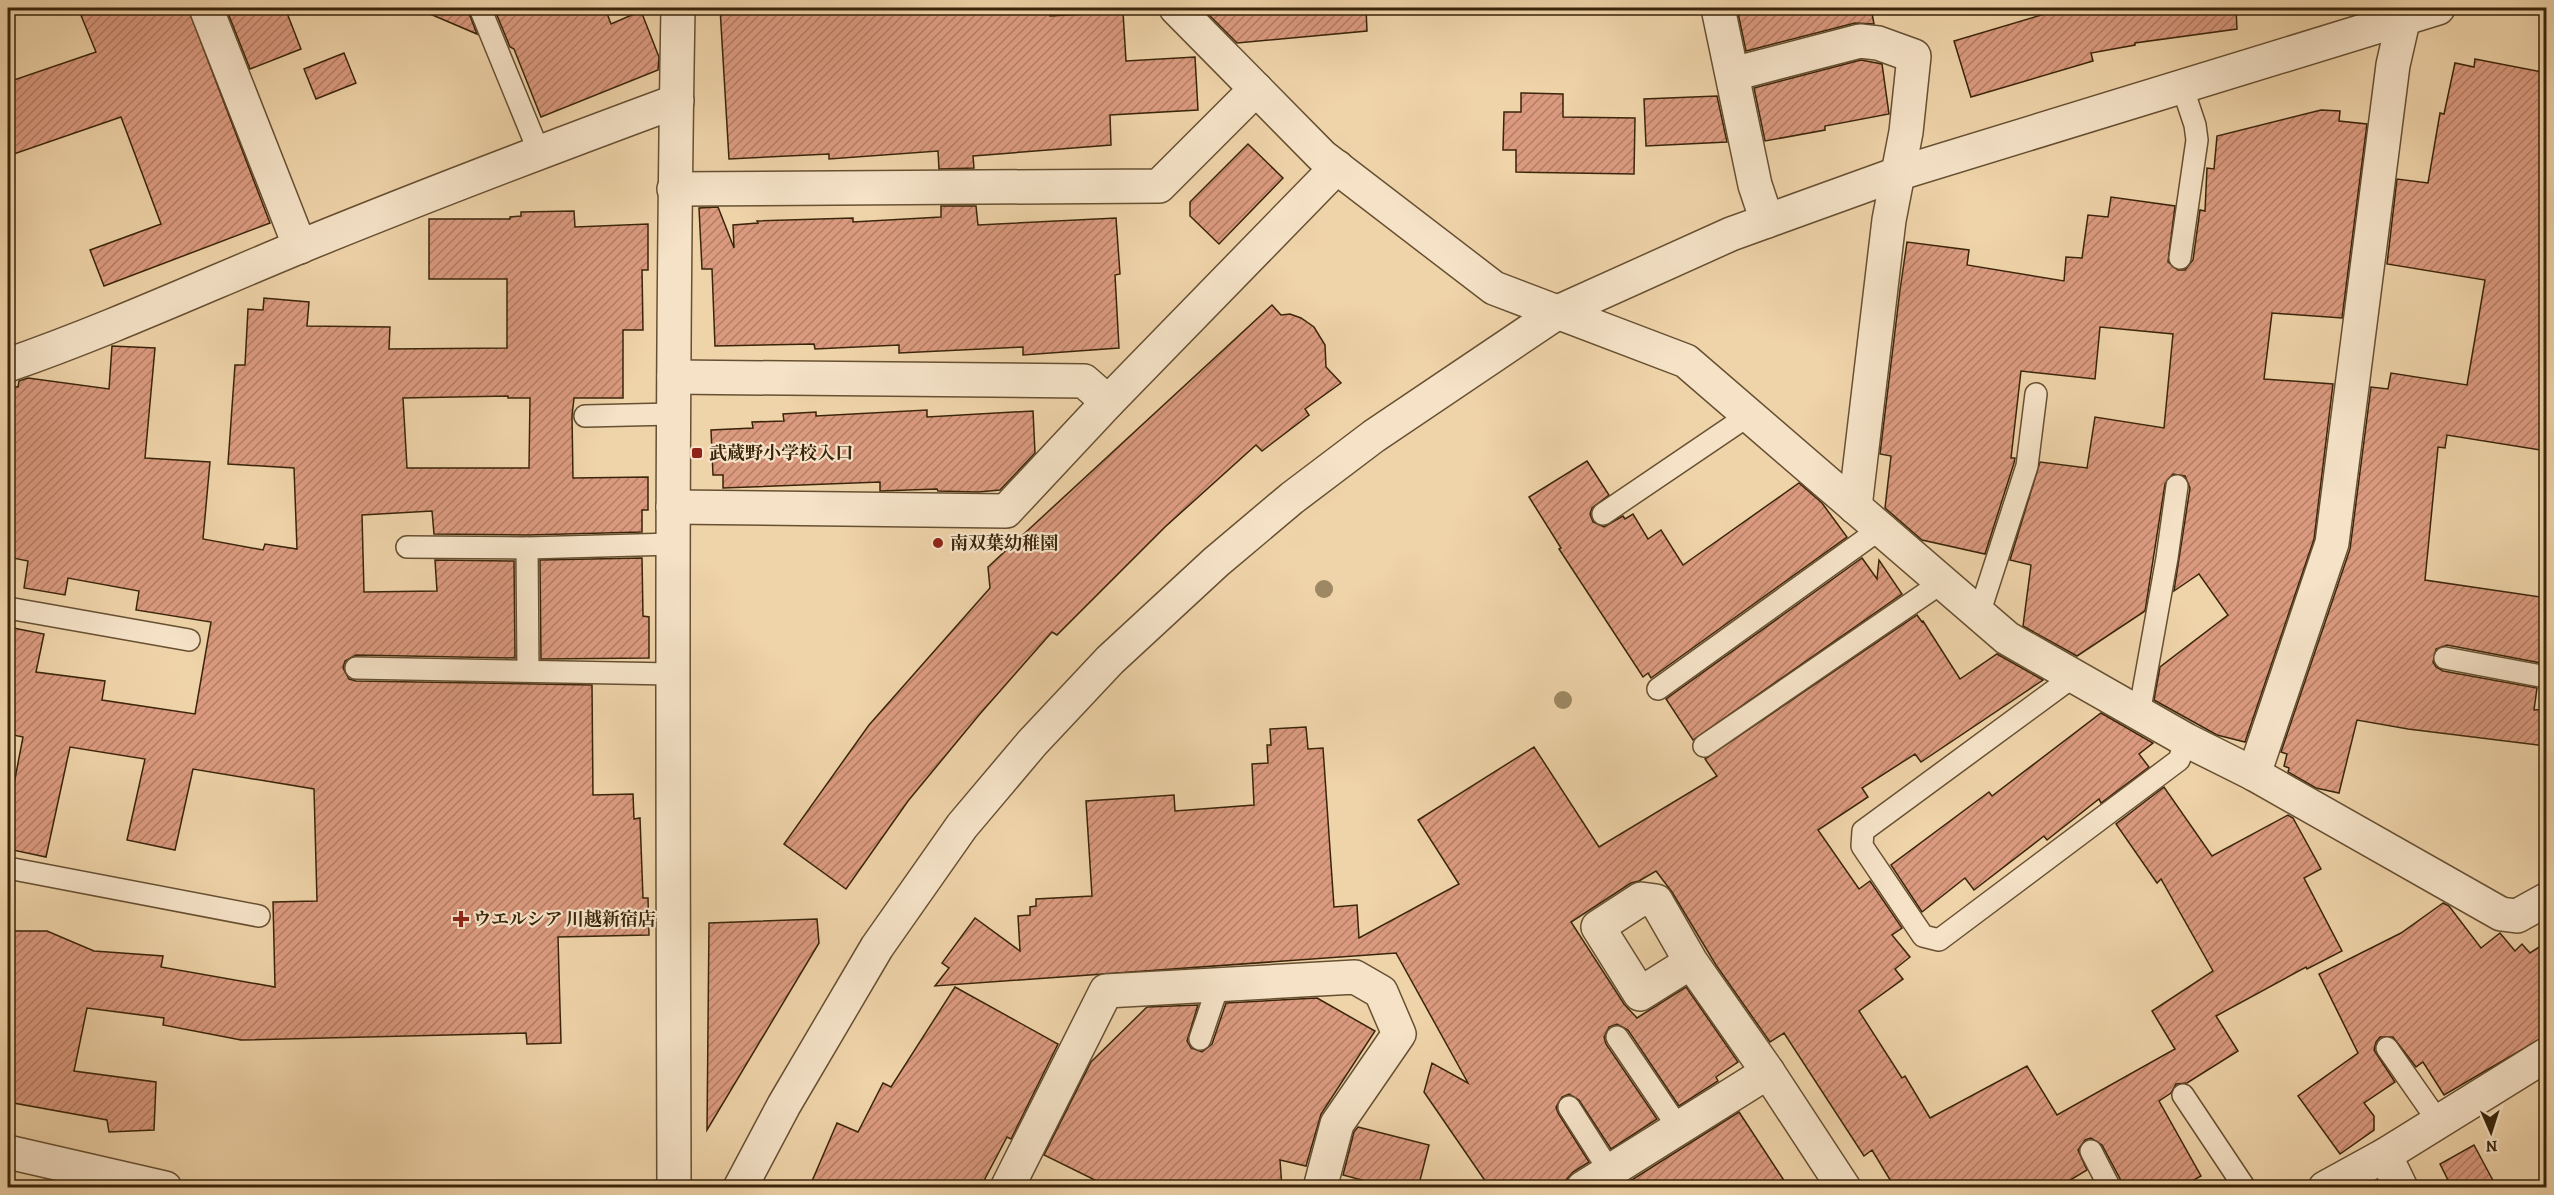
<svg xmlns="http://www.w3.org/2000/svg" width="2554" height="1195" font-family="Alegreya,'Noto Serif JP',serif">
<style>
.building{fill:url(#building-hatch);stroke:#3a250a;stroke-width:1.5;fill-rule:evenodd}
.lines{fill:none;stroke-linecap:round;stroke-linejoin:round}
.service-casing{stroke:#675032;stroke-width:24}
.minor-casing{stroke:#675032;stroke-width:36}
.tertiary-casing{stroke:#675032;stroke-width:36}
.service{stroke:#f5e2c7;stroke-width:21}
.minor{stroke:#f5e2c7;stroke-width:33}
.tertiary{stroke:#f5e2c7;stroke-width:33}
.tree{fill:#9d8863}
.poi-dot{fill:#8f2418;stroke:#f5e2c7;stroke-width:2}
.labels{text-anchor:middle;dominant-baseline:central;stroke-width:4.5;stroke-linejoin:round;paint-order:stroke}
.poi-label{font-size:18px;font-weight:bold;fill:#3a250a;stroke:#f5e2c7;text-anchor:start}
</style>
<defs>
<pattern id="building-hatch" width="6" height="6" patternUnits="userSpaceOnUse" patternTransform="scale(1.5)"><rect width="6" height="6" fill="#db9a7f"/><path d="M-1 1l2-2M0 6l6-6M5 7l2-2" fill="none" stroke="#b37d66"/></pattern>
</defs>
<rect width="100%" height="100%" fill="#efd3a9"/>
<filter id="stains"><feTurbulence type="fractalNoise" baseFrequency=".00333" numOctaves="4"/><feColorMatrix values="0 0 0 0 .2 0 0 0 0 .09 0 0 0 0 .02 0 0 0 .5 -.17"/></filter>
<radialGradient id="worn" r=".72"><stop offset=".6" stop-color="#630" stop-opacity="0"/><stop offset="1" stop-color="#630" stop-opacity=".3"/></radialGradient>
<g class="building">
<path d="M 78,8 L 188,8 L 270,223 L 104,286 L 90,250 L 161,224 L 121,117 L 8,156 L 8,82 L 96,52 Z"/>
<path d="M 226,8 L 285,8 L 301,49 L 250,69 Z"/>
<path d="M 416,8 L 467,8 L 477,34 Z"/>
<path d="M 494,8 L 605,8 L 611,24 L 641,11 L 659,57 L 658,70 L 541,117 L 514,49 L 510,47 Z"/>
<path d="M 720,8 L 984,8 L 984,12 L 1049,8 L 1050,16 L 1123,12 L 1126,61 L 1195,57 L 1198,110 L 1110,115 L 1111,145 L 973,156 L 974,168 L 939,169 L 938,151 L 829,159 L 829,154 L 729,159 Z"/>
<path d="M 1202,8 L 1366,8 L 1367,31 L 1237,43 Z"/>
<path d="M 1737,8 L 1871,8 L 1874,24 L 1855,23 L 1746,51 Z"/>
<path d="M 2065,8 L 2236,8 L 2237,29 L 2135,43 L 2135,45 L 2091,53 L 2093,61 L 1971,97 L 1954,41 Z"/>
<path d="M 344,53 L 356,83 L 316,99 L 304,69 Z"/>
<path d="M 2475,59 L 2547,73 L 2547,451 L 2447,435 L 2445,448 L 2438,447 L 2425,580 L 2547,598 L 2547,628 L 2541,663 L 2447,645 L 2436,649 L 2433,662 L 2436,667 L 2443,671 L 2537,688 L 2534,710 L 2547,709 L 2547,746 L 2408,729 L 2357,720 L 2339,793 L 2316,788 L 2288,772 L 2289,768 L 2284,766 L 2287,754 L 2281,752 L 2350,549 L 2371,387 L 2388,389 L 2391,373 L 2467,385 L 2485,280 L 2387,264 L 2397,179 L 2428,183 L 2440,113 L 2444,114 L 2455,63 L 2474,67 Z"/>
<path d="M 1861,60 L 1882,64 L 1889,114 L 1825,126 L 1825,130 L 1765,141 L 1754,88 Z"/>
<path d="M 1521,93 L 1563,94 L 1563,117 L 1635,118 L 1634,174 L 1516,172 L 1516,150 L 1503,150 L 1504,112 L 1521,112 Z"/>
<path d="M 1717,96 L 1727,142 L 1646,146 L 1644,99 Z"/>
<path d="M 2321,110 L 2340,111 L 2339,121 L 2367,124 L 2342,318 L 2272,313 L 2264,379 L 2333,384 L 2314,539 L 2245,742 L 2217,735 L 2154,700 L 2160,667 L 2228,615 L 2199,574 L 2174,591 L 2190,488 L 2185,476 L 2173,474 L 2165,484 L 2145,611 L 2077,656 L 2023,626 L 2031,565 L 2010,560 L 2040,462 L 2087,468 L 2095,417 L 2164,428 L 2173,334 L 2100,327 L 2095,379 L 2021,371 L 2011,458 L 2015,458 L 2014,463 L 1985,554 L 1922,540 L 1885,508 L 1891,456 L 1880,454 L 1900,290 L 1907,242 L 1969,250 L 1967,265 L 2064,281 L 2066,257 L 2082,258 L 2088,215 L 2108,217 L 2111,197 L 2175,206 L 2168,262 L 2178,270 L 2185,270 L 2193,260 L 2200,210 L 2205,211 L 2207,168 L 2214,169 L 2217,136 Z"/>
<path d="M 1248,144 L 1283,178 L 1219,244 L 1190,216 L 1190,202 Z"/>
<path d="M 941,206 L 976,206 L 978,225 L 1116,218 L 1120,274 L 1115,275 L 1119,348 L 1023,355 L 1023,347 L 899,353 L 899,345 L 815,349 L 814,344 L 715,346 L 712,269 L 702,269 L 699,208 L 718,207 L 734,248 L 733,225 L 758,223 L 757,221 L 853,218 L 853,222 L 941,217 Z"/>
<path d="M 574,211 L 575,227 L 648,224 L 648,270 L 642,270 L 643,330 L 623,330 L 623,398 L 574,398 L 572,416 L 573,478 L 648,477 L 648,510 L 642,510 L 642,532 L 527,535 L 434,534 L 432,511 L 362,515 L 364,592 L 437,591 L 435,560 L 514,561 L 515,658 L 356,655 L 345,661 L 343,668 L 349,679 L 356,681 L 592,685 L 593,795 L 633,794 L 634,819 L 640,818 L 643,898 L 648,898 L 649,935 L 558,937 L 561,1043 L 527,1044 L 526,1033 L 241,1040 L 163,1025 L 164,1018 L 87,1008 L 74,1071 L 156,1082 L 154,1130 L 109,1132 L 107,1120 L 8,1102 L 8,931 L 47,931 L 94,951 L 163,956 L 161,967 L 275,987 L 273,902 L 317,901 L 314,789 L 193,769 L 175,850 L 127,840 L 145,759 L 70,747 L 46,857 L 8,849 L 8,815 L 23,737 L 8,734 L 8,627 L 44,634 L 36,672 L 105,681 L 102,700 L 195,714 L 211,622 L 136,610 L 139,591 L 68,578 L 65,595 L 24,588 L 28,561 L 8,557 L 8,386 L 18,387 L 19,381 L 28,378 L 109,389 L 112,346 L 155,348 L 145,458 L 210,462 L 203,539 L 263,550 L 265,544 L 297,549 L 294,468 L 228,464 L 235,365 L 245,365 L 248,309 L 263,310 L 264,298 L 309,302 L 307,326 L 390,327 L 389,349 L 507,348 L 507,279 L 429,279 L 429,219 L 510,219 L 510,217 L 521,216 L 521,212 ZM 508,396 L 508,398 L 530,398 L 529,468 L 407,468 L 403,398 Z"/>
<path d="M 1272,305 L 1281,315 L 1290,314 L 1301,318 L 1314,327 L 1325,345 L 1326,367 L 1341,383 L 1305,409 L 1309,415 L 1262,451 L 1256,445 L 1165,527 L 1057,635 L 1052,632 L 979,715 L 908,801 L 846,889 L 784,844 L 869,725 L 990,588 L 988,567 Z"/>
<path d="M 927,410 L 927,417 L 1033,411 L 1035,453 L 1000,490 L 978,492 L 938,491 L 937,489 L 880,491 L 880,482 L 723,488 L 723,475 L 713,475 L 711,430 L 753,428 L 752,422 L 784,421 L 783,414 L 816,412 L 816,416 Z"/>
<path d="M 1587,461 L 1609,495 L 1592,508 L 1590,514 L 1593,522 L 1604,527 L 1623,516 L 1625,519 L 1633,514 L 1648,539 L 1661,530 L 1683,565 L 1799,483 L 1822,503 L 1847,537 L 1651,678 L 1648,673 L 1643,677 L 1559,549 L 1561,548 L 1529,497 Z"/>
<path d="M 642,558 L 643,616 L 649,617 L 649,658 L 541,659 L 540,560 Z"/>
<path d="M 1862,558 L 1877,579 L 1879,560 L 1902,594 L 1693,740 L 1666,699 Z"/>
<path d="M 1917,615 L 1922,622 L 1923,621 L 1960,679 L 1997,654 L 2043,680 L 1921,762 L 1915,754 L 1862,788 L 1868,797 L 1818,830 L 1859,889 L 1870,881 L 1902,928 L 1892,935 L 1910,957 L 1895,969 L 1903,979 L 1859,1011 L 1902,1078 L 1905,1076 L 1930,1118 L 2027,1066 L 2057,1115 L 2175,1049 L 2152,1011 L 2213,971 L 2161,879 L 2157,883 L 2116,824 L 2164,787 L 2212,856 L 2288,815 L 2293,818 L 2321,869 L 2304,878 L 2342,951 L 2307,969 L 2306,967 L 2216,1016 L 2238,1051 L 2187,1083 L 2176,1084 L 2171,1093 L 2159,1101 L 2201,1176 L 2180,1188 L 2125,1188 L 2102,1145 L 2091,1138 L 2085,1140 L 2078,1150 L 2087,1170 L 2057,1188 L 1895,1188 L 1872,1150 L 1864,1156 L 1784,1033 L 1770,1042 L 1716,965 L 1672,892 L 1656,871 L 1639,881 L 1631,883 L 1571,922 L 1624,1004 L 1637,1018 L 1686,987 L 1738,1062 L 1716,1077 L 1718,1081 L 1679,1106 L 1628,1030 L 1617,1024 L 1609,1027 L 1604,1037 L 1606,1044 L 1657,1119 L 1611,1149 L 1579,1100 L 1569,1094 L 1562,1097 L 1556,1107 L 1558,1113 L 1589,1162 L 1573,1172 L 1567,1179 L 1564,1188 L 1490,1188 L 1424,1092 L 1432,1063 L 1468,1083 L 1396,953 L 935,986 L 949,968 L 942,963 L 975,918 L 1020,951 L 1018,916 L 1030,915 L 1030,907 L 1036,906 L 1036,899 L 1092,896 L 1086,801 L 1174,795 L 1175,811 L 1254,805 L 1252,764 L 1268,763 L 1267,745 L 1271,745 L 1270,729 L 1306,727 L 1308,749 L 1323,748 L 1334,907 L 1357,905 L 1359,938 L 1459,884 L 1418,820 L 1534,747 L 1599,847 L 1717,776 L 1705,759 Z"/>
<path d="M 2101,713 L 2153,743 L 2139,754 L 2149,767 L 2101,803 L 2099,799 L 2047,840 L 2044,836 L 1974,890 L 1965,878 L 1922,912 L 1891,865 L 1989,792 L 1992,796 Z"/>
<path d="M 2443,903 L 2449,906 L 2481,948 L 2500,933 L 2515,951 L 2522,944 L 2530,953 L 2547,942 L 2547,1035 L 2444,1095 L 2423,1062 L 2416,1067 L 2393,1037 L 2380,1037 L 2376,1042 L 2374,1050 L 2395,1082 L 2364,1103 L 2374,1116 L 2374,1130 L 2340,1154 L 2298,1096 L 2358,1053 L 2319,974 L 2401,933 Z"/>
<path d="M 817,919 L 819,943 L 707,1130 L 709,923 Z"/>
<path d="M 955,987 L 1058,1044 L 1011,1139 L 1007,1137 L 980,1188 L 809,1188 L 837,1123 L 858,1132 L 883,1083 L 891,1087 Z"/>
<path d="M 1317,998 L 1375,1031 L 1321,1114 L 1306,1166 L 1280,1160 L 1282,1188 L 1111,1188 L 1044,1155 L 1091,1062 L 1147,1007 L 1198,1005 L 1187,1041 L 1191,1048 L 1202,1052 L 1212,1044 L 1226,1003 Z"/>
<path d="M 1739,1112 L 1789,1188 L 1619,1188 Z"/>
<path d="M 1358,1127 L 1429,1145 L 1418,1188 L 1391,1188 L 1343,1175 L 1354,1132 Z"/>
<path d="M 2474,1145 L 2497,1188 L 2452,1188 L 2440,1164 Z"/>
</g>
<g class="lines">
<defs>
<g id="service">
<path d="M 480,8 L 539,152"/>
<path d="M 2180,258 L 2197,140 L 2195,125 L 2182,86"/>
<path d="M 585,416 L 673,414"/>
<path d="M 1603,514 L 1749,415"/>
<path d="M 407,547 L 527,548 L 673,544"/>
<path d="M 527,548 L 528,670"/>
<path d="M 8,608 L 189,640"/>
<path d="M 1979,614 L 2027,466 L 2036,394"/>
<path d="M 2445,658 L 2546,677"/>
<path d="M 356,668 L 672,674"/>
<path d="M 2074,676 L 1863,831 L 1862,846 L 1923,936 L 1939,940 L 2179,760 L 2186,740"/>
<path d="M 1658,689 L 1880,529"/>
<path d="M 2139,714 L 2167,558 L 2177,486"/>
<path d="M 1704,746 L 1941,583"/>
<path d="M 8,868 L 259,916"/>
<path d="M 1617,1037 L 1678,1127"/>
<path d="M 1200,1039 L 1218,986"/>
<path d="M 2387,1048 L 2438,1121"/>
<path d="M 2183,1095 L 2245,1188"/>
<path d="M 1569,1107 L 1609,1170"/>
<path d="M 2091,1151 L 2110,1188"/>
</g>
<g id="minor">
<path d="M 206,8 L 300,247"/>
<path d="M 1176,8 L 1322,156 L 1494,288 L 1686,361 L 2007,638 L 2186,740 L 2254,774 L 2501,914 L 2517,916 L 2546,900"/>
<path d="M 1718,8 L 1755,185 L 1767,221"/>
<path d="M 1733,74 L 1860,41 L 1878,43 L 1914,56 L 1906,132 L 1889,220 L 1855,507"/>
<path d="M 674,189 L 1159,186 L 1256,89"/>
<path d="M 8,365 C 106,331 202,287 299,247 C 424,196 550,148 677,101"/>
<path d="M 674,377 L 1084,381 L 1108,402"/>
<path d="M 673,507 L 1006,511 L 1108,402 L 1337,167"/>
<path d="M 2254,774 L 2332,543 L 2393,65 L 2406,8"/>
<path d="M 1691,962 L 1640,994 L 1598,927 L 1641,899 L 1656,901 L 1691,962 L 1768,1072 L 1844,1188"/>
<path d="M 8,1152 L 165,1188"/>
<path d="M 2385,1155 L 2401,1188"/>
<path d="M 1007,1188 L 1106,991 L 1355,977 L 1381,992 L 1399,1034 L 1337,1124 L 1320,1188"/>
<path d="M 1583,1188 L 1768,1072"/>
<path d="M 2325,1188 L 2385,1155 L 2546,1055"/>
</g>
<g id="tertiary">
<path d="M 674,1188 C 673,794 671,401 678,8"/>
<path d="M 740,1188 L 784,1105 L 877,947 L 962,826 L 1032,743 L 1110,660 L 1216,562 L 1292,498 L 1374,436 L 1558,312 L 1731,234 L 1897,174 L 2438,8"/>
</g>
</defs>
<use href="#service" class="service-casing"/>
<use href="#minor" class="minor-casing"/>
<use href="#tertiary" class="tertiary-casing"/>
<use href="#service" class="service"/>
<use href="#minor" class="minor"/>
<use href="#tertiary" class="tertiary"/>
</g>
<g class="tree">
<circle cx="1324" cy="589" r="9"/>
<circle cx="1563" cy="700" r="9"/>
</g>
<g class="poi-dot">
<rect x="691" y="447" width="12" height="12" rx="3"/>
<circle cx="938" cy="543" r="6"/>
<path d="M458 910h6v6h6v6h-6v6h-6v-6h-6v-6h6z"/>
</g>
<g class="labels">
<g class="poi-label">
<text x="709" y="453">武蔵野小学校入口</text>
<text x="950" y="543">南双葉幼稚園</text>
<text x="473" y="919">ウエルシア 川越新宿店</text>
</g>
</g>
<rect width="2554" height="1195" fill="none" stroke="#efd3a9" stroke-width="30"/>
<rect x="9" y="9" width="2536" height="1177" fill="none" stroke="#3a250a" stroke-width="3"/>
<rect x="15" y="15" width="2524" height="1165" fill="none" stroke="#3a250a" stroke-width="1.5"/>
<g transform="translate(2491 1132) rotate(177)" stroke="#f5e2c7" stroke-width="4.5" paint-order="stroke">
<path d="M0-4.5L10 22L0 15L-10 22Z" fill="#3a250a"/>
<text y="-9" font-size="16" font-weight="bold" text-anchor="middle" fill="#3a250a">N</text>
</g>
<rect width="100%" height="100%" filter="url(#stains)"/>
<rect width="100%" height="100%" fill="url(#worn)"/>
</svg>
